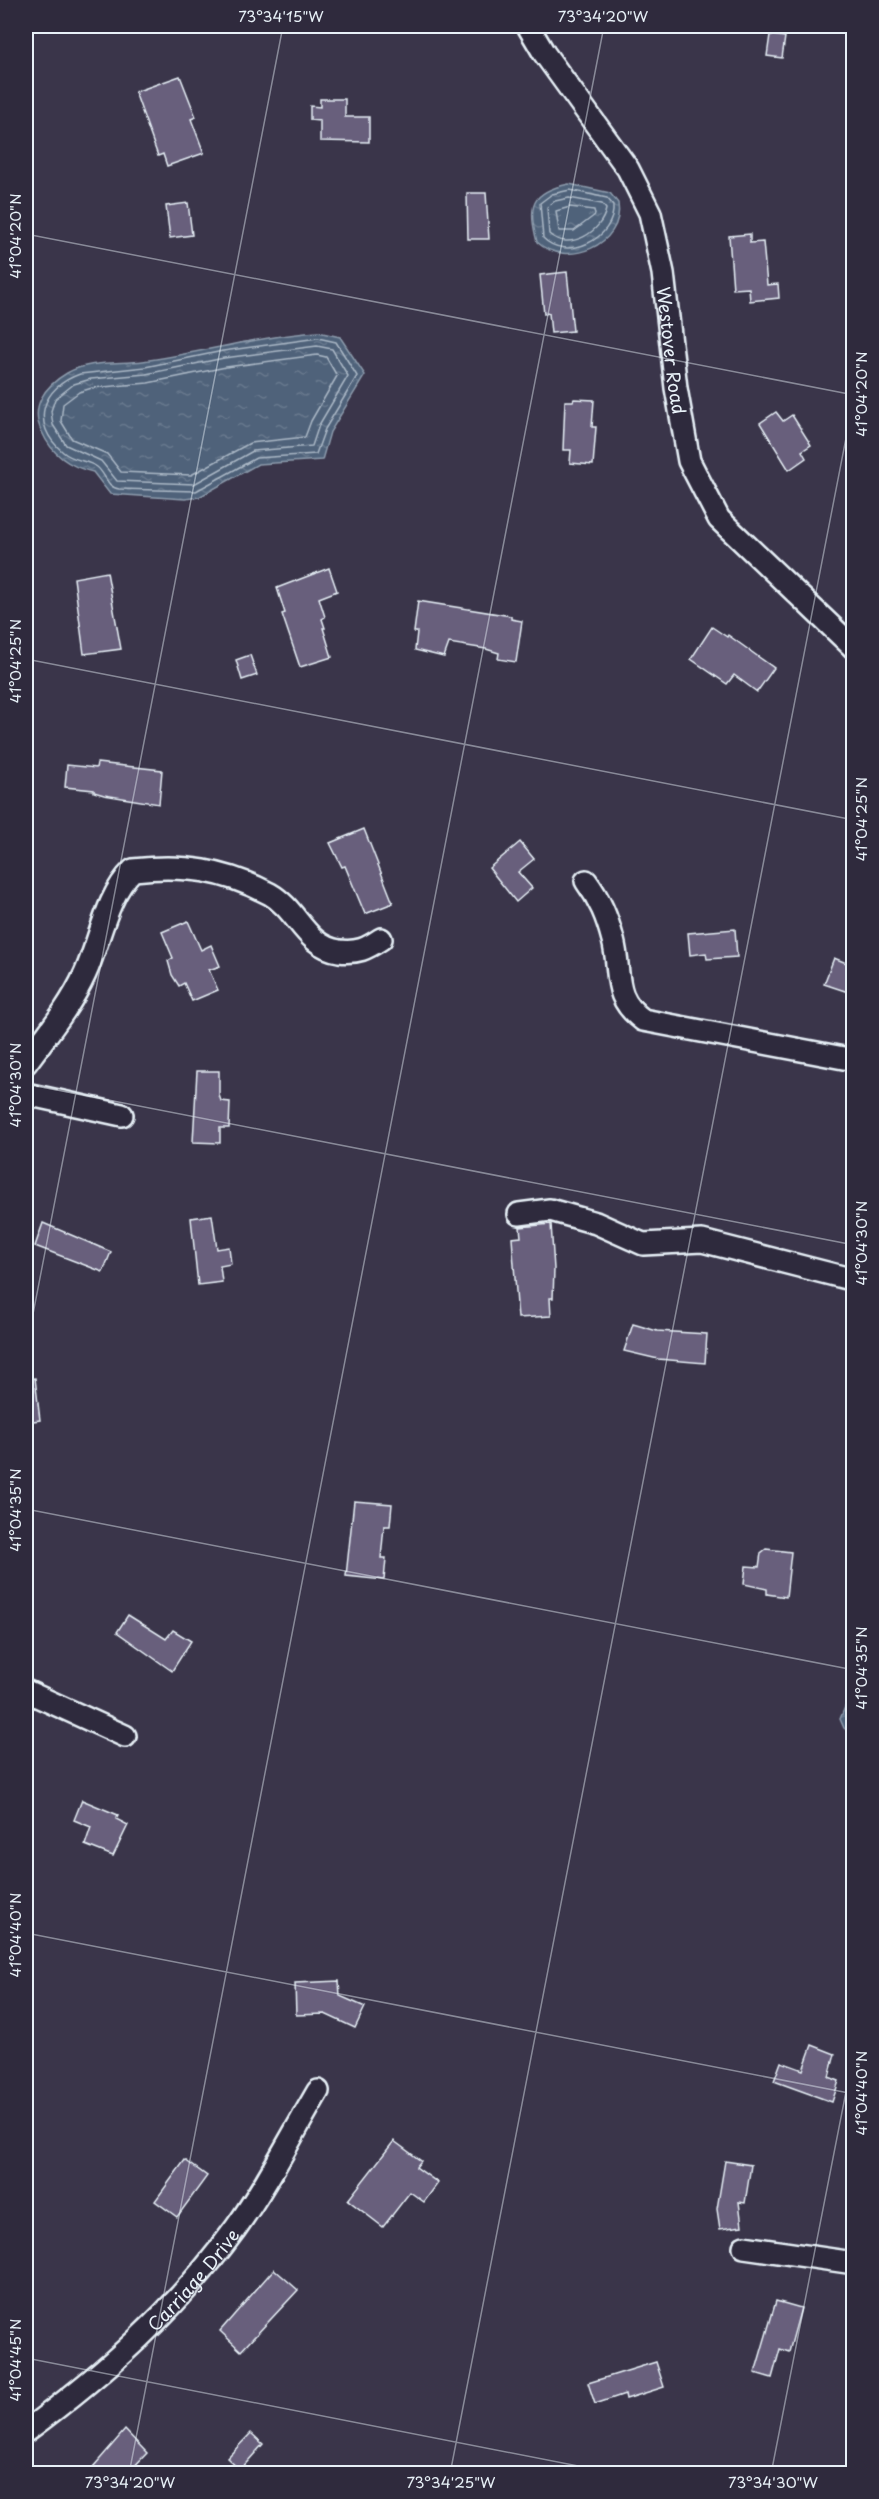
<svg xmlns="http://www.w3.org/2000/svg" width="879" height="2499" font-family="'Playpen Sans',sans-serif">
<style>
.water{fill:url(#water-ripples);stroke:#8c9bac;stroke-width:1.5}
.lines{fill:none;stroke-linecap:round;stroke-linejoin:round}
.shore{stroke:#abb8c6;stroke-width:1.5}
.building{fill:#685f7c;stroke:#e8f1f8;stroke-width:1.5}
.minor-casing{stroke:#e8f1f8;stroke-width:26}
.minor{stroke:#2f2a3d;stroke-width:21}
.ticks{fill:none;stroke:#e8f1f8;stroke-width:1.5;stroke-opacity:0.45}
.labels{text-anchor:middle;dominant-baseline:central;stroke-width:6;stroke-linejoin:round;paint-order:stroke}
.street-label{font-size:18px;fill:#e8f1f8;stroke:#2f2a3d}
.neatline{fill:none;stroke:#e8f1f8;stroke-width:2}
.ticks-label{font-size:15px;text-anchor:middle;fill:#e8f1f8}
</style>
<defs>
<pattern id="water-ripples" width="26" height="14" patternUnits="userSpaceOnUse" patternTransform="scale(1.5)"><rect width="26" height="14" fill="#4f627a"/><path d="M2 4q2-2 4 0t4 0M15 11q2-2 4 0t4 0" fill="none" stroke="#68798e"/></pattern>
</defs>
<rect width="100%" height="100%" fill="#3a354a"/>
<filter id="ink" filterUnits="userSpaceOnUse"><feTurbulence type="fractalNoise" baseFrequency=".0167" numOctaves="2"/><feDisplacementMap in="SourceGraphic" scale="12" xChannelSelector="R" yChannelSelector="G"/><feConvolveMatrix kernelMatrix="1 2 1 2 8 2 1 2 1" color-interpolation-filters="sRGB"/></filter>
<g filter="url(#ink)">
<g class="water">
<path d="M 569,184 L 610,193 L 618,203 C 625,245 566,269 537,242 C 528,206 530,192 569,184 Z"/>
<path d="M 318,332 L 340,337 L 365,375 L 330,432 L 322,460 L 258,464 L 199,497 L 185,499 L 110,494 L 93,472 C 70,467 52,455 42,432 C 29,407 45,386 67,373 C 89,360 119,364 143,361 C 201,353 259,336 318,332 Z"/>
<path d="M 853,1688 L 853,1735 L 844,1728 L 840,1719 Z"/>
</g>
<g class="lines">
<g class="shore">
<path d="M 570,190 L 607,198 L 613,205 C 616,239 566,262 543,238 L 540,203 L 552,194 Z"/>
<path d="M 569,198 L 602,204 L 606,209 C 602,232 569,252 549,234 L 547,207 L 555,201 Z"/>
<path d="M 570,207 L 594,210 L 595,215 L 574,231 L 559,231 L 556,211 Z"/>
<path d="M 318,338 L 336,342 L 357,376 L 325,429 L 316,454 L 256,458 L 196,491 L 119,489 C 106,487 106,474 97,467 C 87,460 73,461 63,452 C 29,424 42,387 80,374 L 145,367 L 223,351 Z"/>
<path d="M 317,346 L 332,349 L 348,376 L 319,425 L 312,446 L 253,451 L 194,484 L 117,481 L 101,461 L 66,445 L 53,425 L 51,411 L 55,399 L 74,384 L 91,379 L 146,374 L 224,358 Z"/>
<path d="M 317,355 L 326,357 L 337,376 L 311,421 L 305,437 L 250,443 L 191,475 L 121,472 L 107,454 L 72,439 L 61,421 L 63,404 L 79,392 L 92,388 L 148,383 L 226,367 Z"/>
</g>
</g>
<g class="building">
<path d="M 770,35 L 785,37 L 782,58 L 767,56 Z"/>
<path d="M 180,76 L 196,117 L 191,119 L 204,153 L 167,166 L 163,154 L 158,156 L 135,92 Z"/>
<path d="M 320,99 L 345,99 L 345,117 L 369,117 L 369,142 L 320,141 L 320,121 L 310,120 L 310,106 L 320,107 Z"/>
<path d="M 467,193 L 486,193 L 489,239 L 468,239 Z"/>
<path d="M 188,203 L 192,235 L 170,238 L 166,206 Z"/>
<path d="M 750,234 L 750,243 L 763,242 L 767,285 L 778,284 L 779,298 L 750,301 L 749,288 L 733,289 L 729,236 Z"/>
<path d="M 567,272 L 573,331 L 551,333 L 549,313 L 544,314 L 540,275 Z"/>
<path d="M 574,399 L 594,400 L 592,427 L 596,427 L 593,465 L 570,463 L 571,450 L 563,450 L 565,401 L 573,401 Z"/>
<path d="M 776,412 L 783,421 L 792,415 L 811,445 L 802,451 L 806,458 L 789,470 L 760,423 Z"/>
<path d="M 329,568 L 337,591 L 319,598 L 325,617 L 322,619 L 325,628 L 323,628 L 332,657 L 300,667 L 282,614 L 285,613 L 277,588 Z"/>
<path d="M 107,572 L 121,649 L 84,654 L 74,578 Z"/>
<path d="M 418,601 L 511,616 L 511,619 L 522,621 L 516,662 L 498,659 L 499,653 L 486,649 L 449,643 L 444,657 L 415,650 L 417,632 L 414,632 Z"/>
<path d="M 712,627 L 727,637 L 728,635 L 774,668 L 757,692 L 734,675 L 727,684 L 691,659 Z"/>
<path d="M 250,655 L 257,675 L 242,680 L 236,660 Z"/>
<path d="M 97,763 L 162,770 L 159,804 L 104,795 L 94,792 L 94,790 L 65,787 L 67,765 L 96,768 Z"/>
<path d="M 364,829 L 393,903 L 365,914 L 345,866 L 342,867 L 330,843 Z"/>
<path d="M 520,842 L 534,859 L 518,872 L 532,888 L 516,902 L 489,868 Z"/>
<path d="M 188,921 L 201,950 L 211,945 L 220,966 L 209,970 L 218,990 L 192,1001 L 184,983 L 179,986 L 172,975 L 168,961 L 173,958 L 162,932 Z"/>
<path d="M 735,929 L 737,957 L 707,959 L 706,953 L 690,955 L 688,933 Z"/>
<path d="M 834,958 L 854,966 L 854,994 L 824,984 Z"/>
<path d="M 197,1071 L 219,1071 L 219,1095 L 221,1101 L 230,1102 L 229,1128 L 220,1128 L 220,1143 L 193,1142 Z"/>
<path d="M 212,1215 L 217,1249 L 229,1247 L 231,1264 L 220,1266 L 222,1282 L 198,1285 L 191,1218 Z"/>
<path d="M 43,1223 L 111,1252 L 103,1272 L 35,1246 Z"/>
<path d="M 551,1224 L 554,1269 L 553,1298 L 550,1298 L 551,1316 L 518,1318 L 512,1238 L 521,1237 L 520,1227 Z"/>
<path d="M 633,1324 L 657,1331 L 707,1334 L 705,1363 L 658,1359 L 624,1351 Z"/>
<path d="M 35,1378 L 40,1420 L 26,1422 L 26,1379 Z"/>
<path d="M 354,1501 L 392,1504 L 390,1526 L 384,1526 L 381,1558 L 386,1558 L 384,1580 L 346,1576 Z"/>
<path d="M 766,1549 L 791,1552 L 786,1597 L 767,1594 L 767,1589 L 744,1584 L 746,1566 L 759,1567 L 761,1553 Z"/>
<path d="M 128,1615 L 166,1639 L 173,1630 L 191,1641 L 172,1671 L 117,1632 Z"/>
<path d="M 82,1800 L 118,1815 L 116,1819 L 128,1825 L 113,1856 L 85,1845 L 91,1827 L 74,1820 Z"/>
<path d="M 339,1981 L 340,1996 L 365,2007 L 355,2028 L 325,2014 L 296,2015 L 295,1983 Z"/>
<path d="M 812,2045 L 835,2054 L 829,2077 L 839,2081 L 832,2102 L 774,2081 L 781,2062 L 803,2070 Z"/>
<path d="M 394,2141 L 421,2161 L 416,2167 L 438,2183 L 424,2202 L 410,2192 L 383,2227 L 348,2200 Z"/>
<path d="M 185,2160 L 207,2176 L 177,2217 L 155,2201 Z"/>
<path d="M 725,2161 L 751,2165 L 745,2203 L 739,2202 L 742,2226 L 720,2229 L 717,2209 Z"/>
<path d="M 274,2269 L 298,2290 L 241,2351 L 220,2331 Z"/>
<path d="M 776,2301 L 801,2308 L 789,2352 L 780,2349 L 772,2378 L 755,2373 Z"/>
<path d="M 656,2362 L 664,2387 L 626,2399 L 625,2394 L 595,2404 L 588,2383 Z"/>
<path d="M 125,2430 L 147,2453 L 127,2474 L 87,2474 Z"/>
<path d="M 251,2433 L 263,2444 L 240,2470 L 227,2458 Z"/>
</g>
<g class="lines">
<defs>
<g id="minor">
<path id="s1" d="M 528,26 L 544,53 L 628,169 L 650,213 L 663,273 L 676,388 L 689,461 L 719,519 L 854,648"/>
<path d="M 586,881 C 600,900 607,917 613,940 C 622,974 611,996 643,1020 L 854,1060"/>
<path d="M 26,1063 C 47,1034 70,1007 85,974 C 100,941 106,896 133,870 C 184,864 224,870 270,894 C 298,910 305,946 339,951 C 358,953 366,949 381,939"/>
<path d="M 26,1094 L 122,1115"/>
<path d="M 519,1214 L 550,1210 L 596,1223 L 643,1244 L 702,1241 L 854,1280"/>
<path d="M 26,1691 L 125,1736"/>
<path d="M 744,2247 L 854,2263"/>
<path id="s2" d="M 26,2431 C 106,2372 176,2310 235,2229 C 266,2186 291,2137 318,2091"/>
</g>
</defs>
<use href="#minor" class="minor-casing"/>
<use href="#minor" class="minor"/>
</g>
</g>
<path class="ticks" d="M 26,234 L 854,395M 26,659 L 854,820M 26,1084 L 854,1245M 26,1350 L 283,26M 26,1509 L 854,1670M 26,1933 L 854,2094M 26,2358 L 619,2474M 129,2474 L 604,26M 450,2474 L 854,397M 771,2474 L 854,2051"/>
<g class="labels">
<g class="street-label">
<text stroke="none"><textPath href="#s1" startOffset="363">Westover Road</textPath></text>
<text stroke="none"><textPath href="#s2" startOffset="226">Carriage Drive</textPath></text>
</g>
</g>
<rect width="879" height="2499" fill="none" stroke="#2f2a3d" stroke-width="66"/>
<rect x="33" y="33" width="813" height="2433" class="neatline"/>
<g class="ticks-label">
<text x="281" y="22">73°34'15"W</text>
<text x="603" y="22">73°34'20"W</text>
<text transform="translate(16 236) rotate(-90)" y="5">41°04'20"N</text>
<text transform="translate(862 394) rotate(-90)" y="5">41°04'20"N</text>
<text transform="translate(16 661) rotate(-90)" y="5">41°04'25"N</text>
<text transform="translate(862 819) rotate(-90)" y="5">41°04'25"N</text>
<text transform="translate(16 1085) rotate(-90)" y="5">41°04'30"N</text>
<text transform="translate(862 1243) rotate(-90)" y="5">41°04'30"N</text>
<text transform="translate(16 1510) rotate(-90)" y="5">41°04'35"N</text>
<text transform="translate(862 1668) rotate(-90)" y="5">41°04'35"N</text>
<text transform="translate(16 1935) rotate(-90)" y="5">41°04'40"N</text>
<text transform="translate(862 2093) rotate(-90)" y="5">41°04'40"N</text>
<text transform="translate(16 2360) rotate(-90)" y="5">41°04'45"N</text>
<text x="130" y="2488">73°34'20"W</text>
<text x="451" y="2488">73°34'25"W</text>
<text x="773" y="2488">73°34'30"W</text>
</g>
</svg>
